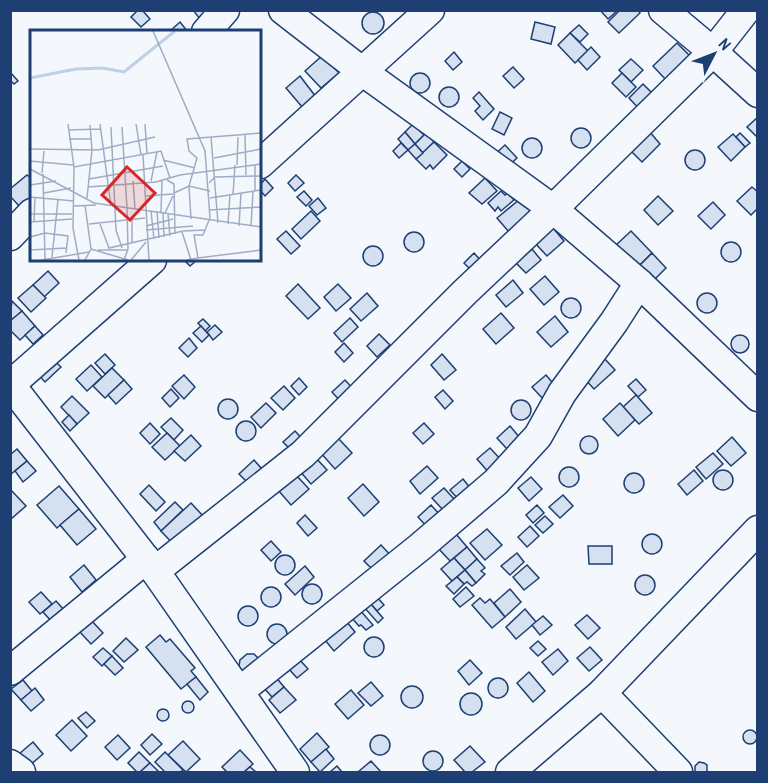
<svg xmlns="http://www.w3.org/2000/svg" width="768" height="783" font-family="'Archivo Narrow',sans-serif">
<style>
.building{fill:#d5e0f0;stroke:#1d3f73;stroke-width:1.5}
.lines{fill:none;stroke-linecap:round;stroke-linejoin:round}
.street-casing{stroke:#1d3f73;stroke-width:31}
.street{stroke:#f4f7fb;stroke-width:28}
.inset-river{fill:none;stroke:#bed0e5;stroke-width:3}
.inset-road{fill:none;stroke:#9eadc5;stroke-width:1.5}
.view{fill:#d62828;fill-opacity:0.15;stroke:#d62828;stroke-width:3}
.inset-edge{fill:none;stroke:#1d3f73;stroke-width:3}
</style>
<rect width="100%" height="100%" fill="#f4f7fb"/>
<g class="building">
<path d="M 138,10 L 142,10 L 150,19 L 141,27 L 131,17 Z"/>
<path d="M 193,10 L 210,10 L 200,19 Z"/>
<path d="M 600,10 L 616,10 L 617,11 L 608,19 Z"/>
<path d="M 620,10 L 638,10 L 640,13 L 619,33 L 608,22 Z"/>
<circle cx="373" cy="23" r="11"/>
<path d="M 180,22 L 188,32 L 169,32 Z"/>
<path d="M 535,22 L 555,27 L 551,44 L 531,39 Z"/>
<path d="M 579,25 L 588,34 L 580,42 L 570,33 Z"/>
<path d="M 570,33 L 588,51 L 575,63 L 558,45 Z"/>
<path d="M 677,43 L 691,57 L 667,81 L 653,66 Z"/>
<path d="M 591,47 L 600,57 L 587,70 L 578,60 Z"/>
<path d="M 454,52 L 462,62 L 453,70 L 445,61 Z"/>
<path d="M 323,55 L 339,73 L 321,88 L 305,71 Z"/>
<path d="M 631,59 L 643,70 L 631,82 L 619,70 Z"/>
<path d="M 513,67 L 524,79 L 514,88 L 503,76 Z"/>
<path d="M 10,72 L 18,81 L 14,84 L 10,80 Z"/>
<circle cx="420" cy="83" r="10"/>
<path d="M 622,73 L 636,87 L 626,97 L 612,83 Z"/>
<path d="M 300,76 L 316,97 L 303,108 L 286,88 Z"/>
<path d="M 643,84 L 656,97 L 641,111 L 629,98 Z"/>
<circle cx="449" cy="97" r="10"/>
<path d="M 479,92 L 494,109 L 483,120 L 475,111 L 480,106 L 473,98 Z"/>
<path d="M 500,112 L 512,118 L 504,135 L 492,129 Z"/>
<path d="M 758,117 L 758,136 L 757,137 L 747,127 Z"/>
<path d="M 413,124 L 424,135 L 415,144 L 405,132 Z"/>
<circle cx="581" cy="138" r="10"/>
<path d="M 649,131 L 660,144 L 642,162 L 629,149 Z"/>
<path d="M 405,132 L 415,144 L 408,150 L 398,139 Z"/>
<path d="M 426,133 L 434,142 L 423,153 L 415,144 Z"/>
<path d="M 740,133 L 750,143 L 745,147 L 736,137 Z"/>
<path d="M 733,134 L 745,147 L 731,161 L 718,147 Z"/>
<circle cx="532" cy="148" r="10"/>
<path d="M 434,142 L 447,155 L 433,169 L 430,165 L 426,169 L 416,159 Z"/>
<path d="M 401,143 L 408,150 L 399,158 L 393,151 Z"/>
<path d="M 415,144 L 423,153 L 416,159 L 408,150 Z"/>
<path d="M 505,145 L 517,158 L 503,171 L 491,158 Z"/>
<circle cx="695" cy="160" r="10"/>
<path d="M 462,161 L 470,169 L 462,177 L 454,169 Z"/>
<path d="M 27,175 L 32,179 L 32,196 L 20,207 L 10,196 L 10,189 Z"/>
<path d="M 296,175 L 304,183 L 295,191 L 288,183 Z"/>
<path d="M 485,178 L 497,191 L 482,204 L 469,193 Z"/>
<path d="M 265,179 L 273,188 L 265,196 L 260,190 L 260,185 Z"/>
<path d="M 752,187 L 758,192 L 758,208 L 751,215 L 737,201 Z"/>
<path d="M 304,191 L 312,200 L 306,206 L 297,197 Z"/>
<path d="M 501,191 L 505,195 L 508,193 L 514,200 L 501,211 L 498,207 L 495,211 L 488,203 Z"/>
<path d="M 658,196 L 673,211 L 658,225 L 644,210 Z"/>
<path d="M 318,198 L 326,208 L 317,215 L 309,206 Z"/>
<path d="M 520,199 L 532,212 L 509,232 L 497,218 Z"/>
<path d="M 713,202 L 725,215 L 711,229 L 698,216 Z"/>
<path d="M 311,211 L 320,221 L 301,239 L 292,229 Z"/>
<path d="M 553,228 L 564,241 L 547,256 L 535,243 Z"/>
<path d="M 286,231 L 300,246 L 291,254 L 277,239 Z"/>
<path d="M 631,231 L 652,253 L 636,269 L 615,246 Z"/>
<circle cx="414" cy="242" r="10"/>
<circle cx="731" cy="252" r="10"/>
<circle cx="373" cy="256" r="10"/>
<path d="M 532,249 L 541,260 L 526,273 L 516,263 Z"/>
<path d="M 474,253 L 482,262 L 472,271 L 464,263 Z"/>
<path d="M 652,253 L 666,268 L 653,281 L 636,269 Z"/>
<path d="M 186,260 L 197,260 L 190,266 L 185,261 Z"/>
<path d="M 48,271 L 59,283 L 44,297 L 33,285 Z"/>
<path d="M 545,276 L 559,292 L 544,305 L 530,289 Z"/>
<path d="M 513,280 L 523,293 L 506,307 L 496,295 Z"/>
<path d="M 298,284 L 320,308 L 308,319 L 286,296 Z"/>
<path d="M 338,284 L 351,298 L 336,311 L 324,297 Z"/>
<path d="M 33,285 L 46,298 L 31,312 L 18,298 Z"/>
<path d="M 367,293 L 378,306 L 361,321 L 350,309 Z"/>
<circle cx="707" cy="303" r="10"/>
<circle cx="571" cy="308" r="10"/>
<path d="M 12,301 L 22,311 L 13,319 L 10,317 Z"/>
<path d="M 22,311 L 35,326 L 20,340 L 10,330 L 10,321 Z"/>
<path d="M 501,313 L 514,328 L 496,344 L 483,329 Z"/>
<path d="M 555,316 L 568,332 L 551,347 L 537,332 Z"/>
<path d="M 350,318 L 358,327 L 342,342 L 334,333 Z"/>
<path d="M 203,319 L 210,326 L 205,331 L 198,323 Z"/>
<path d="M 215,325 L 222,332 L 213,340 L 207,332 Z"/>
<path d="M 35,326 L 43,335 L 33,344 L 25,335 Z"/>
<path d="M 201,326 L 209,335 L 202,342 L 193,333 Z"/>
<path d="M 379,334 L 390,345 L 377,357 L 367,346 Z"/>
<circle cx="740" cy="344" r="9"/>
<path d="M 189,338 L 197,348 L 188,357 L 179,348 Z"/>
<path d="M 344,343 L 353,353 L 344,362 L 335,352 Z"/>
<path d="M 105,354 L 115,365 L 105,374 L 95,363 Z"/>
<path d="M 442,354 L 456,370 L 444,380 L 431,365 Z"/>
<path d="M 51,358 L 61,367 L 45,382 L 36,372 Z"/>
<path d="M 604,358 L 615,370 L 594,389 L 583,377 Z"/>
<path d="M 91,365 L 102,377 L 87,391 L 76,379 Z"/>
<path d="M 112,368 L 124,380 L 105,398 L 93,386 Z"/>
<path d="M 184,375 L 195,387 L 184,399 L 172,386 Z"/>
<path d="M 546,375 L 557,388 L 544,400 L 532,387 Z"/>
<path d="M 299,378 L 307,387 L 299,395 L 291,386 Z"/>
<path d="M 636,379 L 646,390 L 638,397 L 628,386 Z"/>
<path d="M 124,380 L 132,389 L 116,404 L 108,395 Z"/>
<path d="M 345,380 L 356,392 L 343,404 L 332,392 Z"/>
<path d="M 284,386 L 295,398 L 283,410 L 271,398 Z"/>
<path d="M 171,389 L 179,398 L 170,407 L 162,398 Z"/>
<path d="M 443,390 L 453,401 L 445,409 L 435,397 Z"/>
<path d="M 636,395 L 652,413 L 639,424 L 623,407 Z"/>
<path d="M 72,396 L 89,413 L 77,424 L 61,407 Z"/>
<circle cx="228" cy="409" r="10"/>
<circle cx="521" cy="410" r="10"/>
<path d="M 266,403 L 276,413 L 261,428 L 251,417 Z"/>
<path d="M 620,403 L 635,420 L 618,436 L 603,419 Z"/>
<path d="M 69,415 L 77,424 L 70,431 L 62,422 Z"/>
<path d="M 171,418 L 183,430 L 174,440 L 161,427 Z"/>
<circle cx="246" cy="431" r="10"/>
<path d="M 150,423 L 160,434 L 150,444 L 140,433 Z"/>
<path d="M 424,423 L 434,434 L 423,444 L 413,433 Z"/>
<path d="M 510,426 L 520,438 L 507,449 L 497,438 Z"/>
<path d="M 295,431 L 305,442 L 293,452 L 283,442 Z"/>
<path d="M 167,433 L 180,446 L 165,460 L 152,447 Z"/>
<path d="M 191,435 L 201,446 L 185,461 L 174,451 Z"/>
<circle cx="589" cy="445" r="9"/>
<path d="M 337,437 L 352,453 L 335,469 L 320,452 Z"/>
<path d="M 732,437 L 746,453 L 731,466 L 717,451 Z"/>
<path d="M 490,448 L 503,462 L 490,474 L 477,459 Z"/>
<path d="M 17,449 L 27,461 L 10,475 L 10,455 Z"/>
<path d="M 713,453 L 723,464 L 706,479 L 696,467 Z"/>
<path d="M 315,457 L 327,470 L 311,484 L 299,470 Z"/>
<path d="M 254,460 L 262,469 L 248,483 L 239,474 Z"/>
<path d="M 27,461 L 36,471 L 23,482 L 15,471 Z"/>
<path d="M 427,466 L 438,478 L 420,494 L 410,481 Z"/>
<circle cx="569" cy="477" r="10"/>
<circle cx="723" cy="480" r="10"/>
<path d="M 694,470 L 703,481 L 687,495 L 678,484 Z"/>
<circle cx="634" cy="483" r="10"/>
<path d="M 295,474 L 309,489 L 291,505 L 278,490 Z"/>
<path d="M 531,477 L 542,489 L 529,501 L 518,488 Z"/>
<path d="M 463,479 L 471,489 L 459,500 L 450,490 Z"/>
<path d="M 363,484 L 379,502 L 364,516 L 348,498 Z"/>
<path d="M 149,485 L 165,502 L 156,511 L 140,494 Z"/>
<path d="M 59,486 L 79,509 L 57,528 L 37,505 Z"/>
<path d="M 444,488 L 455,500 L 444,511 L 432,498 Z"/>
<path d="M 10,489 L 26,506 L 11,519 L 10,518 Z"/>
<path d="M 563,495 L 573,506 L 560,518 L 549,507 Z"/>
<path d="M 175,502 L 183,510 L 161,531 L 154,522 Z"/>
<path d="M 191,503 L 204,517 L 174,545 L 161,531 Z"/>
<path d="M 431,505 L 441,516 L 428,528 L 418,517 Z"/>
<path d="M 537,505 L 544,513 L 533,523 L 526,515 Z"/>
<path d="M 79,509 L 96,529 L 77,545 L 60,525 Z"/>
<path d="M 305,515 L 317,528 L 308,536 L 297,523 Z"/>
<path d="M 545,516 L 553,524 L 543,533 L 535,525 Z"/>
<path d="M 530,526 L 539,536 L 527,547 L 518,537 Z"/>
<path d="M 487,529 L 502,545 L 485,560 L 470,543 Z"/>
<circle cx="652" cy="544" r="10"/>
<path d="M 456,534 L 467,547 L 450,561 L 439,549 Z"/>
<path d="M 271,541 L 281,552 L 271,561 L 261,550 Z"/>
<path d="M 381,545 L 393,558 L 376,573 L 364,561 Z"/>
<path d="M 588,546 L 612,546 L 612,564 L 589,564 Z"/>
<path d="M 467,547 L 477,559 L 465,570 L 454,558 Z"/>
<path d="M 517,553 L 524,562 L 510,575 L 501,566 Z"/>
<circle cx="285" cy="565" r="10"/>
<path d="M 454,558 L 465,570 L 452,581 L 441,569 Z"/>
<path d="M 477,559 L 485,568 L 481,571 L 485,574 L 476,583 L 465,570 Z"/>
<path d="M 84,565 L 96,580 L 82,592 L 70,577 Z"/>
<path d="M 527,565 L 539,578 L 524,590 L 513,577 Z"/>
<path d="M 305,566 L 314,577 L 295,595 L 285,584 Z"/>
<path d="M 465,570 L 476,583 L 472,586 L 467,582 L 464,584 L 457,577 Z"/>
<circle cx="645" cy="585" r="10"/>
<path d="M 457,577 L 464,584 L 454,594 L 446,586 Z"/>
<circle cx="312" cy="594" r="10"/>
<circle cx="271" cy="597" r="10"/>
<path d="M 466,587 L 474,596 L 460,607 L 453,599 Z"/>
<path d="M 510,589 L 521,602 L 505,617 L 494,603 Z"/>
<path d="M 41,592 L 52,604 L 40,614 L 29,602 Z"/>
<path d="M 376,596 L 384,605 L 377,611 L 369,602 Z"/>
<path d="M 480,598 L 485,603 L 490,599 L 505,617 L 492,628 L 472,605 Z"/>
<path d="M 56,601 L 65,611 L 52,622 L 43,612 Z"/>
<path d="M 369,602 L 383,618 L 378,623 L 364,607 Z"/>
<circle cx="248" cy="616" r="10"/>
<path d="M 359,609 L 373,625 L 366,630 L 361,625 L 359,626 L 351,617 Z"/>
<path d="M 525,609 L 536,622 L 516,639 L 506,627 Z"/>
<path d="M 587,615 L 600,628 L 588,639 L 575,625 Z"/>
<path d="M 543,616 L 552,625 L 540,635 L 532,625 Z"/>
<path d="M 91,620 L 103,633 L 91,644 L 79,631 Z"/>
<path d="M 346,621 L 355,632 L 334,651 L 325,640 Z"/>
<circle cx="277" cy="634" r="10"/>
<path d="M 160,635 L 166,642 L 170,639 L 195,668 L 191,671 L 196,677 L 181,689 L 146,647 Z"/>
<circle cx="374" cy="647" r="10"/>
<path d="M 126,638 L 138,650 L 124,662 L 113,651 Z"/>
<path d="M 538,641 L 546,649 L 538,656 L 530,648 Z"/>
<path d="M 590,647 L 602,660 L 589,671 L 577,658 Z"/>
<path d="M 103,648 L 112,656 L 102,666 L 93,657 Z"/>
<path d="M 558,649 L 568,661 L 553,675 L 542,662 Z"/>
<path d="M 247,654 L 254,654 L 259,659 L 243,672 L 239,666 L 240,660 Z"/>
<path d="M 112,656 L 123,668 L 115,675 L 104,664 Z"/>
<path d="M 299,659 L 308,669 L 297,678 L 288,668 Z"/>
<path d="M 470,660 L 482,673 L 469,685 L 458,671 Z"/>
<path d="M 529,672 L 545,691 L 533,702 L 517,683 Z"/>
<path d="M 275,676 L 284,687 L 272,697 L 263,687 Z"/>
<path d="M 196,677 L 208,692 L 200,700 L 187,684 Z"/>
<circle cx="498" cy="688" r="10"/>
<path d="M 23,680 L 32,691 L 21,700 L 11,689 Z"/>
<path d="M 371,682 L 383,696 L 371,706 L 358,693 Z"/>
<circle cx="412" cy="697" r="11"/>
<path d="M 284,687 L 296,700 L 280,713 L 269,700 Z"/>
<path d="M 35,688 L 44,700 L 31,711 L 21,700 Z"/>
<path d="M 351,690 L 364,705 L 348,719 L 335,704 Z"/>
<circle cx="471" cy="704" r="11"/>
<circle cx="188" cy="707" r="6"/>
<circle cx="163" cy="715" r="6"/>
<path d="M 86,712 L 95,721 L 87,728 L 78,718 Z"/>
<path d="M 72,720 L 87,736 L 71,751 L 56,735 Z"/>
<circle cx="750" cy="737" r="7"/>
<path d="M 317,733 L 329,747 L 311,762 L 300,749 Z"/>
<path d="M 152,734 L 162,744 L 150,755 L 141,745 Z"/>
<circle cx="380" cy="745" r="10"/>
<path d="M 118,735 L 130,748 L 117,760 L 105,747 Z"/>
<path d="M 183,741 L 200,759 L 186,772 L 168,755 Z"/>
<path d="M 33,742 L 43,754 L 29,766 L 19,754 Z"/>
<path d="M 470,746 L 485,762 L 472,772 L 465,772 L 454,760 Z"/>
<path d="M 326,749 L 334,759 L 320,772 L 311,762 Z"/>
<path d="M 240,750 L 253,764 L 244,772 L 227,772 L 222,767 Z"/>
<circle cx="433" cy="761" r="10"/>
<path d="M 139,752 L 150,763 L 140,772 L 137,772 L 128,763 Z"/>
<path d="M 165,752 L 183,770 L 180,772 L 165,772 L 155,762 Z"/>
<path d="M 371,761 L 381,772 L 358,772 Z"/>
<path d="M 699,762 L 704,763 L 707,765 L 707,772 L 695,772 L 695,766 Z"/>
<path d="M 150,763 L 159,772 L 140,772 Z"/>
<path d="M 337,766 L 342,772 L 330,772 Z"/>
<path d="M 250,767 L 256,772 L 244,772 Z"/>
</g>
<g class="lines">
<defs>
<g id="street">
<path d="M 283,10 L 363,72 L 553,209 L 639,283 L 758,397"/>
<path d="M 663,10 L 713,52 L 758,93"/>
<path d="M 206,32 L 225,10"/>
<path d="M 260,164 L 430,10"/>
<path d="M 10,236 L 32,213"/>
<path d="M 10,384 L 155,571 L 295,772"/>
<path d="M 10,385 L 152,260"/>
<path d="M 155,571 L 303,454 L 465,292 L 553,209 L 713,52 L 746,10"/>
<path d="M 10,671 L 146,559"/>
<path d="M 240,691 L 420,547 L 496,482 L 538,436 L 562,393 L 614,322 L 639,283"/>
<path d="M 602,693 L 678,772"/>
<path d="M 10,764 L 21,772"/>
<path d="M 510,772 L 602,693 L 758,530"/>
</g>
</defs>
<use href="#street" class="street-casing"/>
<use href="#street" class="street"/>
</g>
<g transform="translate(30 30)">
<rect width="231" height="231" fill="#f4f7fb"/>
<path class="inset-river" d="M 0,48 L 46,39 L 73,38 L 94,42 L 145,1"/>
<path class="inset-road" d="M 123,1 L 175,121 L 180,188 L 173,205 L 164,205 L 168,228 L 157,230M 38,94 L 44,137 L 43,198 L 49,230M 70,94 L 81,176M 106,94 L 111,125M 115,94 L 117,124M 81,97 L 86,200 L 92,218M 92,97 L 97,178M 38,100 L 71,99M 215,105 L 216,145M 181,107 L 188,193M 39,109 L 61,109M 0,119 L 68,120 L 125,107M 113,125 L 119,230M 184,128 L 231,119M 133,130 L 165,138M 0,131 L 43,135M 207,135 L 208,107M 44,137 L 131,121 L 140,148M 0,139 L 64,173 L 231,197M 12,143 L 14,121M 13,144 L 15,229M 59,149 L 133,136M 137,150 L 144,154 L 145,204M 103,151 L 105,179M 121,151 L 127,122M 179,153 L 185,147 L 231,146M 0,155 L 26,151M 58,157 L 126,152 L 150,145 L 231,134M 225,161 L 225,134M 14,163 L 41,158M 144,163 L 159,156 L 180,161M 203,164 L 205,135M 116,166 L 143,164M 0,167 L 44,171M 57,168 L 62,120 L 60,95M 180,168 L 231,160M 44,176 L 66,175M 180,180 L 231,177M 121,181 L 124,209M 127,181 L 129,208M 131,182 L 132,151M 133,182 L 134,207M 135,183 L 143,166M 0,184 L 42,184M 138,184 L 140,206M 102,189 L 102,213M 161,189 L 159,156 L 167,128 L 159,121 L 157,109 L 231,103M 0,192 L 42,189M 4,192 L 5,167M 59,194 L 115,188M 70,194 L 79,218 L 153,201 L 175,200M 198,194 L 200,164M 116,196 L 143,189M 209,196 L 211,163M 221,196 L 223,162M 116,200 L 163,196M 152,202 L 161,230M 0,207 L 15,203 L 38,206 L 36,223M 61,219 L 98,230M 0,220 L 36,218M 68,220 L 98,220M 22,227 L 28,170M 168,228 L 231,220M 12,230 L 59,222M 55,230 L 61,219 L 55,175M 94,230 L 98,219 L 97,178M 101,230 L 116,212"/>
<path class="view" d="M 97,137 L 125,163 L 100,190 L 72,165 Z"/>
<rect width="231" height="231" class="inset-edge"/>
</g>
<rect width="768" height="783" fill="none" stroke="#1d3f73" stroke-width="24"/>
<g transform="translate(714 54) rotate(48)" stroke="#f4f7fb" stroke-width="4.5" paint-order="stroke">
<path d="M0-4.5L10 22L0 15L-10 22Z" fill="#1d3f73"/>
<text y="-9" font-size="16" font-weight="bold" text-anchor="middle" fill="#1d3f73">N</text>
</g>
</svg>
